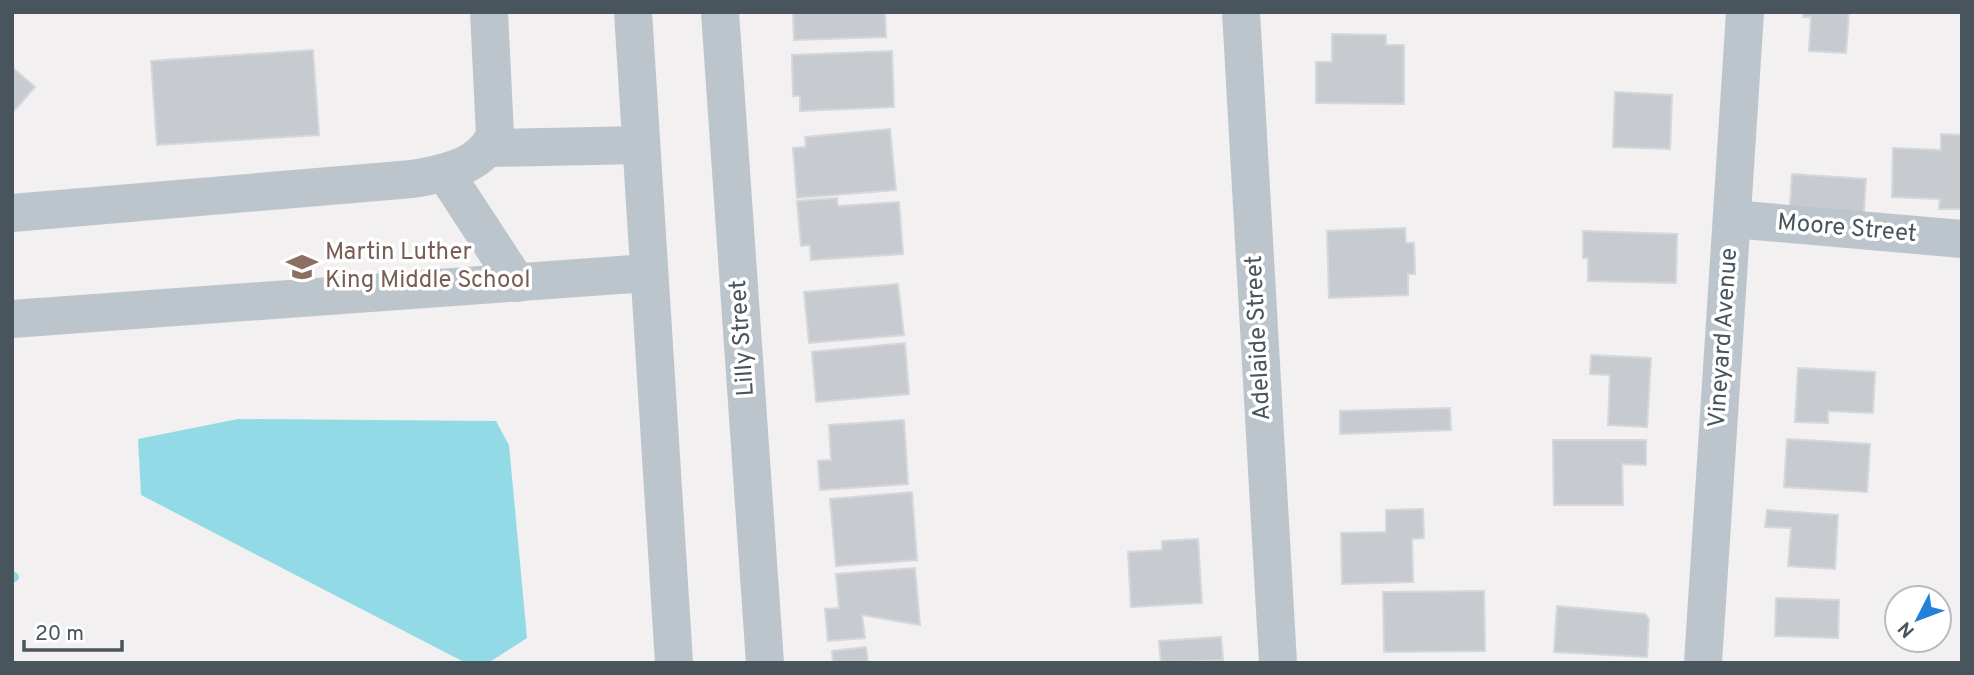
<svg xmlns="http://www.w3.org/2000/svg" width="1974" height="675" font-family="Overpass,sans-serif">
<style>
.water{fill:#92dbe6}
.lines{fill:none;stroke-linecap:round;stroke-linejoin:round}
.stream{stroke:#92dbe6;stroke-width:10}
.building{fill:#c7cbcf;stroke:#d4d7db;stroke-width:2}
.minor{stroke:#bdc5cc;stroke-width:38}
.labels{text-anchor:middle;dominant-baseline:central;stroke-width:7;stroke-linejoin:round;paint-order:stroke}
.street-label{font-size:24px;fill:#49555c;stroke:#fff}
.education-label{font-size:24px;fill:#785e54;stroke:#fff;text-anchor:start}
</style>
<rect width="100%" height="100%" fill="#f2f0f0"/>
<path class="water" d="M 238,419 L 496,421 L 509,445 L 527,638 L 488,663 L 466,663 L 141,495 L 138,439 Z"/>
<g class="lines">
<path class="stream" d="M 12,576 L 14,577"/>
</g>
<g class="building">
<path d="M 793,12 L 885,12 L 886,37 L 794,40 Z"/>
<path d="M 1803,12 L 1849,12 L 1846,53 L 1809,51 L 1811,17 L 1803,17 Z"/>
<path d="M 1332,34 L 1386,35 L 1386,45 L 1404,45 L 1404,104 L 1316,103 L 1316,62 L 1332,62 Z"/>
<path d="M 313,50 L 319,135 L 157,145 L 151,61 Z"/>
<path d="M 892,51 L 894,107 L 800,111 L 800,96 L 793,96 L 792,55 Z"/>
<path d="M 12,67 L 35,87 L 12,113 Z"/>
<path d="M 1615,92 L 1672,95 L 1670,149 L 1613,147 Z"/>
<path d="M 890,129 L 896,190 L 797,198 L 793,148 L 806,147 L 805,137 Z"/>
<path d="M 1941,134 L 1962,135 L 1962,209 L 1939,209 L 1940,199 L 1892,197 L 1893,148 L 1941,150 Z"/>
<path d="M 1792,174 L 1866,179 L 1863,225 L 1789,220 Z"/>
<path d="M 837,198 L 838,206 L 899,202 L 903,254 L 811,260 L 810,245 L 801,246 L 797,201 Z"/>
<path d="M 1405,228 L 1406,243 L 1414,243 L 1415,274 L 1408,274 L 1408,295 L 1329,298 L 1327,231 Z"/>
<path d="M 1583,231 L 1677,234 L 1676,283 L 1588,281 L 1588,258 L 1583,258 Z"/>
<path d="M 898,284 L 904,335 L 809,343 L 804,292 Z"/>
<path d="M 905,343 L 909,394 L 816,402 L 812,352 Z"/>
<path d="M 1591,355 L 1651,358 L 1647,427 L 1608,425 L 1610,375 L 1590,374 Z"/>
<path d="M 1798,368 L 1875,372 L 1873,413 L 1828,411 L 1828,423 L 1795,422 Z"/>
<path d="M 1450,408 L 1451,430 L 1340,434 L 1340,411 Z"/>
<path d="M 904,420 L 908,484 L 820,490 L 818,461 L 831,460 L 829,425 Z"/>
<path d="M 1787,439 L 1870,444 L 1867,492 L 1784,487 Z"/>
<path d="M 1553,440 L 1646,440 L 1646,465 L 1622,464 L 1623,505 L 1554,505 Z"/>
<path d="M 912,492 L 917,560 L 836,566 L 830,499 Z"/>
<path d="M 1423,509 L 1424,538 L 1412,539 L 1413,582 L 1342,584 L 1341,533 L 1386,532 L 1386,510 Z"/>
<path d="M 1767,510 L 1838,515 L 1835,569 L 1788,566 L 1791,528 L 1765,527 Z"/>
<path d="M 1198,539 L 1202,603 L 1131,607 L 1128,552 L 1162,550 L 1162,541 Z"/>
<path d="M 915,568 L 920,625 L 862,615 L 865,638 L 828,641 L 825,609 L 839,608 L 836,574 Z"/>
<path d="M 1484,591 L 1485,651 L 1384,652 L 1383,592 Z"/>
<path d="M 1776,598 L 1839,600 L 1838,638 L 1775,636 Z"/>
<path d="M 1557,606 L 1645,614 L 1649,619 L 1647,657 L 1554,652 Z"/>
<path d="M 1221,637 L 1223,660 L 1161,663 L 1159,641 Z"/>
<path d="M 866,647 L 868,663 L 833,663 L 832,651 Z"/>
</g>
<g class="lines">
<g class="minor">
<path d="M 633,12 L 674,663"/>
<path d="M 720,12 L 765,663"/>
<path d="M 1241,12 L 1278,663"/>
<path d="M 490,148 L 641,145"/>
<path d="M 445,173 L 517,283"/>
<path d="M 12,213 L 412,179 C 443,174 481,167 495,135 L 489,12"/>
<path d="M 1732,219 L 1962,239"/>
<path d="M 12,319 L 647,273"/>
<path d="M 1703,663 L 1745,12"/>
</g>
</g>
<defs>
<symbol id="school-bare" viewBox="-9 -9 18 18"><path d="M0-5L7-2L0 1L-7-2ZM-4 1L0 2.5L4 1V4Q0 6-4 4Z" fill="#8d6e63" stroke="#fff" stroke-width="2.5" paint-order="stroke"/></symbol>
</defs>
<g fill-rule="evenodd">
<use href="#school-bare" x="280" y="245" width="44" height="44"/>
</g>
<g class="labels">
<g class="street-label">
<text transform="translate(1847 229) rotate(5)">Moore Street</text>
<text transform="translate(743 338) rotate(-94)">Lilly Street</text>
<text transform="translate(1259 338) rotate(-93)">Adelaide Street</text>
<text transform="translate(1724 338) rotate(-86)">Vineyard Avenue</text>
</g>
<g class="education-label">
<text x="325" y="253">Martin Luther<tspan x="325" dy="28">King Middle School</tspan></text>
</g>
</g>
<rect width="1974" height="675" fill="none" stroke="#49555c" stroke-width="28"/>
<g transform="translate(1918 619) rotate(228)"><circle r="33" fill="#ffffff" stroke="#b6bbbe" stroke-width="2"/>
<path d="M0-5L12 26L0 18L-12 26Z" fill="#2581d7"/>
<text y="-10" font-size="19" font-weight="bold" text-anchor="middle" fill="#49555c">N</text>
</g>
<path d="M24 640v10h98v-10" fill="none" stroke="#49555c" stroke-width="3.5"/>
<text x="35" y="640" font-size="21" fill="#49555c" stroke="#ffffff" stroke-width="5" paint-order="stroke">20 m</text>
</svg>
